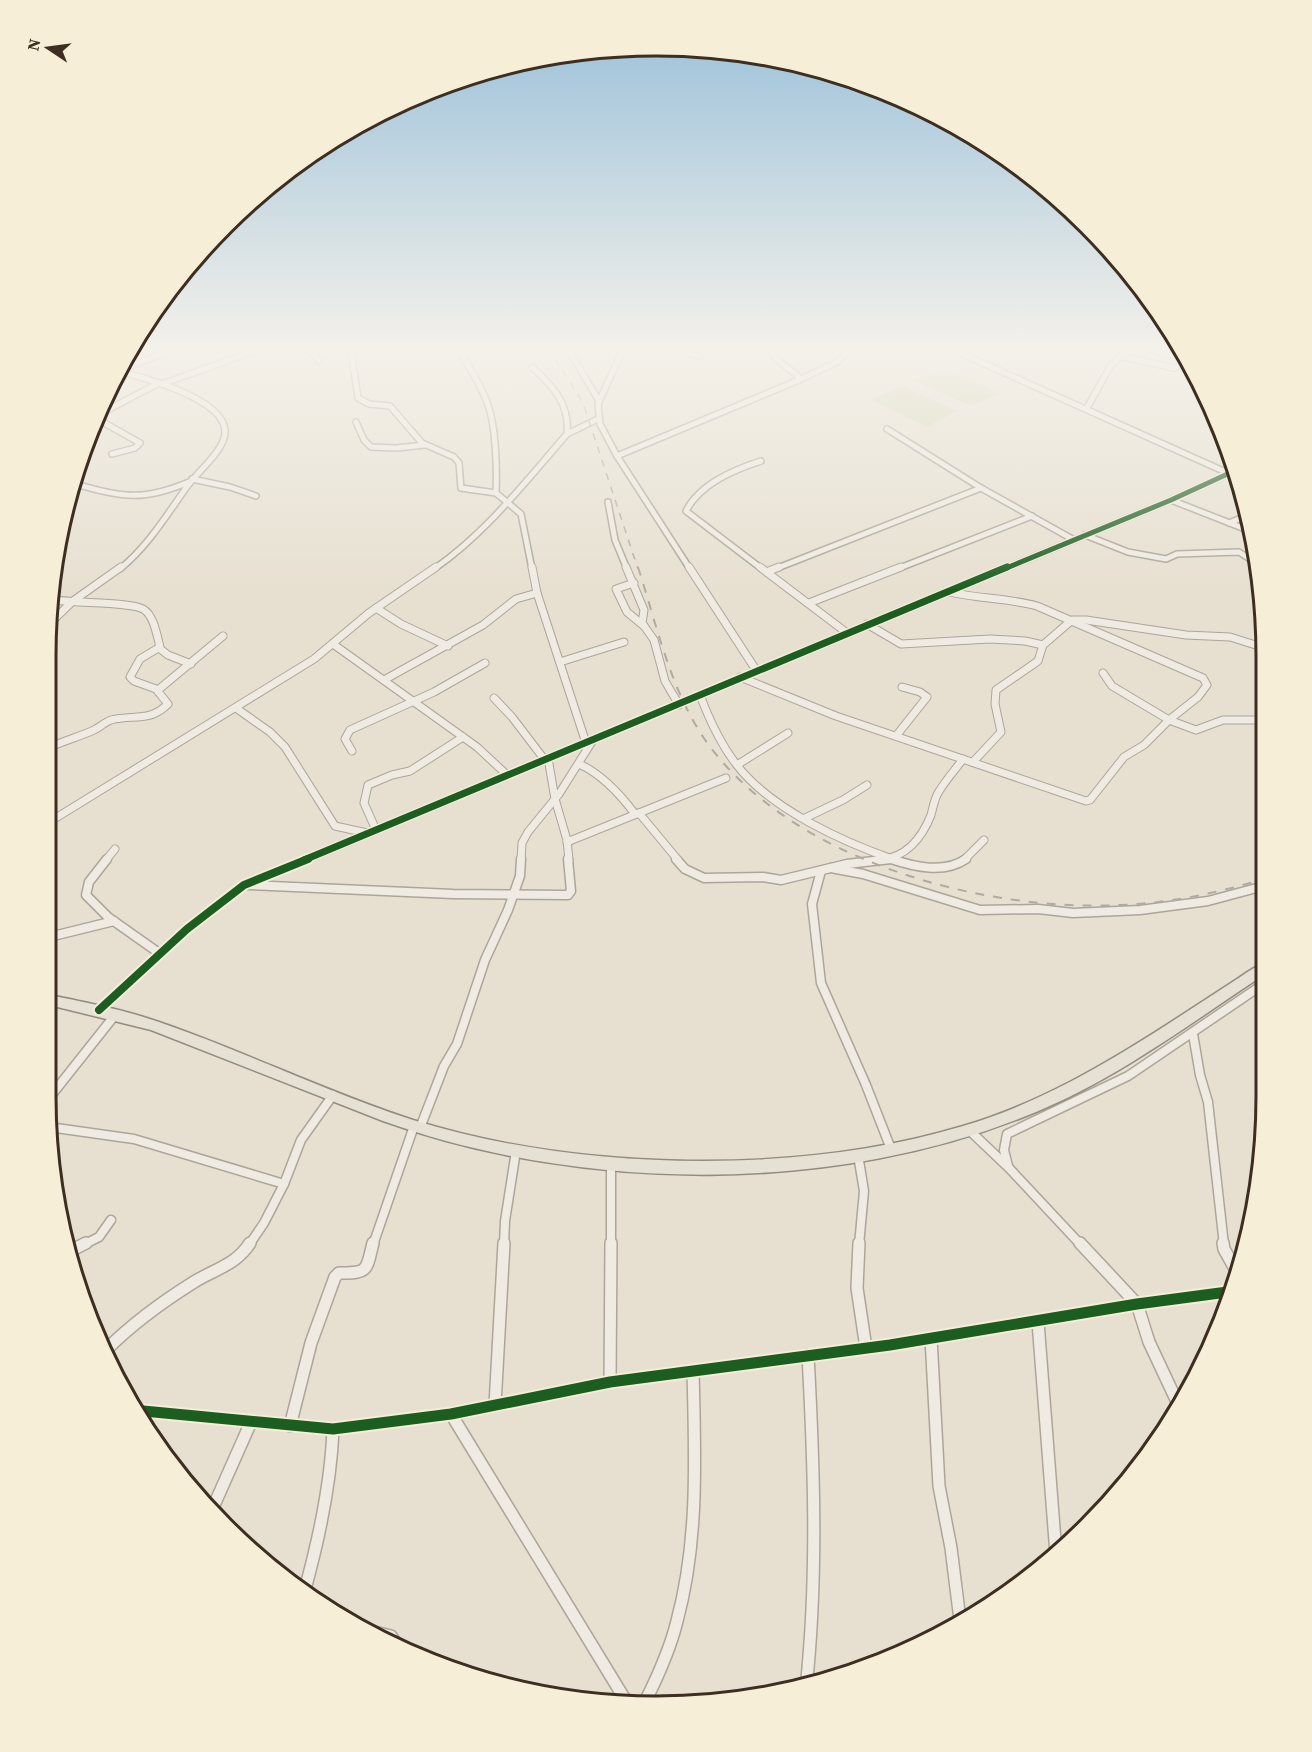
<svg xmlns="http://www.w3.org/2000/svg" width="1312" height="1752" font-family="'Source Serif 4',serif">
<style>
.green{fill:#d6d7b3}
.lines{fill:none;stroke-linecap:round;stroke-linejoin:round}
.street-far3-casing{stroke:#ada599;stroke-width:8}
.street-far2-casing{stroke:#ada599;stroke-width:9}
.street-far1-casing{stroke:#ada599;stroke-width:11}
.street-casing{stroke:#ada599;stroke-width:14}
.primary-casing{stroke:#928b80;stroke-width:3}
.street-far3{stroke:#efebe3;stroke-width:5}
.street-far2{stroke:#efebe3;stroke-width:7}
.street-far1{stroke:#efebe3;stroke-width:8}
.street{stroke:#efebe3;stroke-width:11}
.primary{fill:#e6e1d4;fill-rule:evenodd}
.rail-far1{stroke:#afaaa2;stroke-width:1.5;stroke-dasharray:7 7;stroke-linecap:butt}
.rail{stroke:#afaaa2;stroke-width:2;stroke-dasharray:9 9;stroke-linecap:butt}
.cycleway-far3-casing{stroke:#f7eed8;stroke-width:8}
.cycleway-far2-casing{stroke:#f7eed8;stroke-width:10}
.cycleway-far1-casing{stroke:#f7eed8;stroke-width:12}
.cycleway-casing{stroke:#f7eed8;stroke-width:15}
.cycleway-far3{stroke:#1b5e20;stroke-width:5}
.cycleway-far2{stroke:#1b5e20;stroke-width:7}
.cycleway-far1{stroke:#1b5e20;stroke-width:8}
.cycleway{stroke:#1b5e20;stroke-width:11}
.rim{fill:none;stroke:#3d2e20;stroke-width:3}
</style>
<rect width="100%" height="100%" fill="#e7e0d1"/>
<g class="green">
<path d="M 944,369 L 1001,394 L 971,406 L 914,381 Z"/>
<path d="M 902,386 L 957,411 L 927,427 L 871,400 Z"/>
</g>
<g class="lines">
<defs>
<g id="street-far3">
<path d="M 301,347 L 312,352 L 319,361"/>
<path d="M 384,347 L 351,351 L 358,398 L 369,404 L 390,406 L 422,443 L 454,457 L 459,463 L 461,488 L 496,493"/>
<path d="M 457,347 C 468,366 481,384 488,405 C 496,427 497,469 496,493 L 521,514 L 532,569"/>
<path d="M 567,347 L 599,401"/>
<path d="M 624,347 L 598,404 L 600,424 L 617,456 L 690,569"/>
<path d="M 668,347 L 699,356"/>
<path d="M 770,347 L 775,358 L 798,376 L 799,380"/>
<path d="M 947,347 L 1230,474"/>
<path d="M 1115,347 L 1127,350"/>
<path d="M 1141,347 L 1184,358"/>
<path d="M 1121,356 L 1174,368 L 1186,363"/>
<path d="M 120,370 L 169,351"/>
<path d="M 119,371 C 144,378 240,402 223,441 C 216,458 197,472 186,488 C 166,516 148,546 120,569"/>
<path d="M 162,384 L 266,347"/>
<path d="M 1087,408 L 1111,365 L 1132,347"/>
<path d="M 97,416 L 101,421 L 140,443 L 135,448 L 112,454"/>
<path d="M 94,417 L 159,383"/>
<path d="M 356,422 L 364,440 L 371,447 L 396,448 L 425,445"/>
<path d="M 887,429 L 981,488 L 1074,540"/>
<path d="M 567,434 L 598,419"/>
<path d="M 617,456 L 799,380 L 837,362 L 852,347"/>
<path d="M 761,461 C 733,470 700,484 686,511 L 762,569"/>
<path d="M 192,479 L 230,487 L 256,496"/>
<path d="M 71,483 C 121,496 139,503 189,482"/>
<path d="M 1171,500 L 1250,531"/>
<path d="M 608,502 L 615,540 L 627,569"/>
<path d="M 1229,523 L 1246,516"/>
<path d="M 1085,535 L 1128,552 L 1166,559 L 1177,554 L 1239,552 L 1259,565"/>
<path d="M 434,569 C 486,533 526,481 567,434 C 570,404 553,386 532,367"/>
<path d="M 775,569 L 981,488"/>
<path d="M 897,569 L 1032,516"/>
<path d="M 1004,569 L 1171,500 L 1234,471"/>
</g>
<g id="street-far2">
<path d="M 532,567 L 537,593 L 586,743"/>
<path d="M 626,567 L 644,610 L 642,623 L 654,640 L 665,681 L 679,705"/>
<path d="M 689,567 L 756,670"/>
<path d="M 760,567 L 847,633"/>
<path d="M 769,571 L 779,567"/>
<path d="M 634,583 L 616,589 L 627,612 L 644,626"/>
<path d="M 950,592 C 979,599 1008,598 1037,606 L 1203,678 L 1207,685 L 1198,697 L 1169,720 L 1112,686 L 1103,673"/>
<path d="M 809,603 L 901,567"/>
<path d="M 376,608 L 401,624 L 448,646"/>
<path d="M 867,624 L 901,644 L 990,639 L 1025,641 L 1043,645"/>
<path d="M 46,627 L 73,601 L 121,567"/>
<path d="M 333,644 L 477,747 L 506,774"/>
<path d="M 159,648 L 168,655 L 191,664"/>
<path d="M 560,662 L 624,642"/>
<path d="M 740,677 L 836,716 L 1086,801 L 1090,800 L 1124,757 L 1144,745 L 1169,720 L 1196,730 L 1223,720 L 1263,720"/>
<path d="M 384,680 L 483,625 L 516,599 L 537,593"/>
<path d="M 158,690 L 223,636"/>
<path d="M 700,695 C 709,719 720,743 736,764 C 770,809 843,842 895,860"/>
<path d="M 494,698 L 512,717 L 544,759"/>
<path d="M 236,708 L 270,732 L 285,747 L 335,826 L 367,833"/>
<path d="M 896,736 L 927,697 L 920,692 L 902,687"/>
<path d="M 46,749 C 62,741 79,737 94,730 C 100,727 105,722 111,720 C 133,714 149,723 168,704 L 156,689 L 134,681 L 130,677 L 140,659 L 160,647 C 157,636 154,615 143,609 C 128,601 71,604 49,599"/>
<path d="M 352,751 L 345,739 L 350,730 L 434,692 L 485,663"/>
<path d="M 548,758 L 555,799 L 567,840 L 569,860"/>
<path d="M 973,762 L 1001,732 L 995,704 L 996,690 L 1038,661 L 1043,645 L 1072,620 L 1086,620 L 1186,635 L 1230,637 L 1262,647"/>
<path d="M 579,764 C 602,774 620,794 635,814"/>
<path d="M 737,765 L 788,733"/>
<path d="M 639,813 L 678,860"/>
<path d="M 805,818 L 843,800 L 867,785"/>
<path d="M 46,824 L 314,659 L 369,613 L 436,567"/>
<path d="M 376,830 L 364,803 L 368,785 L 392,775 L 410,771 L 463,737"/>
<path d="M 567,842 L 726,778"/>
<path d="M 106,860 L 115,849"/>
<path d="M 304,860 L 1007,567"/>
<path d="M 521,860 L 522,843 L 528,832 L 559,794 L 593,740"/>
<path d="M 881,860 C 906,857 922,838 931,815 C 933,808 934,800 938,793 C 945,781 955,770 963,759"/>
<path d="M 964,860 L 984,840"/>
</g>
<g id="street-far1">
<path d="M 107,859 L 89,882 L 86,895 L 108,917 L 159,953"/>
<path d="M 676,859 L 685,869 L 704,878 L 763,877 L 781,880 L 847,864 L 891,859"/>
<path d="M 891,859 C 915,867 944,874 966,859"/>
<path d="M 831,868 L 863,874 L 980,910 L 1038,909 L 1073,913 L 1140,910 L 1208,901 L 1264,886"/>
<path d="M 821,871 L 812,904 L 821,983 L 866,1085 L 891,1149"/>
<path d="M 248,885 L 453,894 L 568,895 L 571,891 L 568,859"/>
<path d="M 45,938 L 114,921"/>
<path d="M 99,1010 L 187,929 L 244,885 L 308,859"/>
<path d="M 1193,1034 L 1200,1075 L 1208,1102 L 1224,1245"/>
<path d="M 46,1102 L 115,1015"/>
<path d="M 49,1127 L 134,1139 L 284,1184"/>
<path d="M 420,1128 L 444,1066 L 457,1044 L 485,960 L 508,910 L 520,876 L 521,859"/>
<path d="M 968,1129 L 1009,1168 L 1081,1245"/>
<path d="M 858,1155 L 864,1191 L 859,1245"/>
<path d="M 1008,1166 L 1004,1150 L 1007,1134 L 1128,1076 L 1265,983"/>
<path d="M 83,1245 L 99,1237 L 111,1220"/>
<path d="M 249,1245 L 264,1223 L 284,1184 L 301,1140 L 333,1095"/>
<path d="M 373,1245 L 414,1126"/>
<path d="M 504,1245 L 505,1221 L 516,1151"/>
<path d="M 611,1245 L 611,1164"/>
</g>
<g id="street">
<path d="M 859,1243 L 857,1288 L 866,1348"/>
<path d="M 1080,1243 L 1137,1304 L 1149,1342 L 1180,1408"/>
<path d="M 1223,1243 L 1224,1249 L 1238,1274"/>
<path d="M 66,1253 L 86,1243"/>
<path d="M 1038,1322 L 1056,1554"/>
<path d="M 931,1338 L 939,1486 L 951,1548 L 960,1620"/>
<path d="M 106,1350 C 132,1324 162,1302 194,1282 C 215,1269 236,1265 250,1243"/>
<path d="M 610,1382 L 611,1243"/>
<path d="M 495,1405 L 504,1243"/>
<path d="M 133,1410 L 333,1429 L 451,1414 L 610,1382 L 890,1345 L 1137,1304 L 1235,1291"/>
<path d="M 451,1414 L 626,1701"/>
<path d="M 290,1426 L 311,1343 L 335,1277 L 339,1273 C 369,1273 366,1271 373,1243"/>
<path d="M 211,1512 L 251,1422"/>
<path d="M 304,1593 C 319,1539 331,1485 333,1429"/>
<path d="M 362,1629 L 391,1636 L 399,1648"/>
<path d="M 806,1688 C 818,1577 814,1466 808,1355"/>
<path d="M 645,1702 C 658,1676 670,1650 677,1621 C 699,1540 695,1455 693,1371"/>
</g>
<path id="primary" d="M 1264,963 L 1265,974 C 1191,1023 1118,1078 1036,1112 C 838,1195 583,1193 383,1121 L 151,1030 L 45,1004 L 45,994 C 83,1002 122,1009 159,1022 C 244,1051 326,1092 413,1120 C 577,1171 797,1176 963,1126 C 1038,1104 1106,1064 1171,1022 C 1191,1009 1211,996 1231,983 C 1242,976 1252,968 1264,963 Z"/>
</defs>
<use href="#street-far3" class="street-far3-casing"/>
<use href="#street-far2" class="street-far2-casing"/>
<use href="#street-far1" class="street-far1-casing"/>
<use href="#street" class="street-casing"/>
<use href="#primary" class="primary-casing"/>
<use href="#street-far3" class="street-far3"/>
<use href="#street-far2" class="street-far2"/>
<use href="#street-far1" class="street-far1"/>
<use href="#street" class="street"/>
<use href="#primary" class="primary"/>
<path class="rail-far1" d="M 548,347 L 583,403 L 638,569"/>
<path class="rail" d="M 638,567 C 657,626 671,693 708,744 C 794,861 982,912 1121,905 C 1170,903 1217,893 1264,879"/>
<defs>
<path id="cycleway-far3" d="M 1004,569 L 1171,500 L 1234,471"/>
<path id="cycleway-far2" d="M 304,860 L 1007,567"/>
<path id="cycleway-far1" d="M 99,1010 L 187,929 L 244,885 L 308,859"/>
<path id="cycleway" d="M 133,1410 L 333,1429 L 451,1414 L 610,1382 L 890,1345 L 1137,1304 L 1235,1291"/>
</defs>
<use href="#cycleway-far3" class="cycleway-far3-casing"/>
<use href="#cycleway-far2" class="cycleway-far2-casing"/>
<use href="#cycleway-far1" class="cycleway-far1-casing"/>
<use href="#cycleway" class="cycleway-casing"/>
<use href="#cycleway-far3" class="cycleway-far3"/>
<use href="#cycleway-far2" class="cycleway-far2"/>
<use href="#cycleway-far1" class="cycleway-far1"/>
<use href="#cycleway" class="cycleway"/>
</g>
<linearGradient id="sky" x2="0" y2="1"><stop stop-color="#96bed9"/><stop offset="0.59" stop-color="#f4f1ea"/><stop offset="1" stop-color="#f4f1ea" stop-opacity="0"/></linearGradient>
<rect width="1312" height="592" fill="url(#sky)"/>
<path d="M0 0H1312V1752H0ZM656 56H656A600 600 0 0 1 1256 656V1096A600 600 0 0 1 656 1696H656A600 600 0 0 1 56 1096V656A600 600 0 0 1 656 56Z" fill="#f7eed8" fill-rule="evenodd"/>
<path class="rim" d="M656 56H656A600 600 0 0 1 1256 656V1096A600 600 0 0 1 656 1696H656A600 600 0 0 1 56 1096V656A600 600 0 0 1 656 56Z"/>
<g transform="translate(48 48) rotate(283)" stroke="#f7eed8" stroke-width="4.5" paint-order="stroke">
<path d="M0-4.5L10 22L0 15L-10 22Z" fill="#3d2e20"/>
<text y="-9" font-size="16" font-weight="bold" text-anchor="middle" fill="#3d2e20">N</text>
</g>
</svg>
